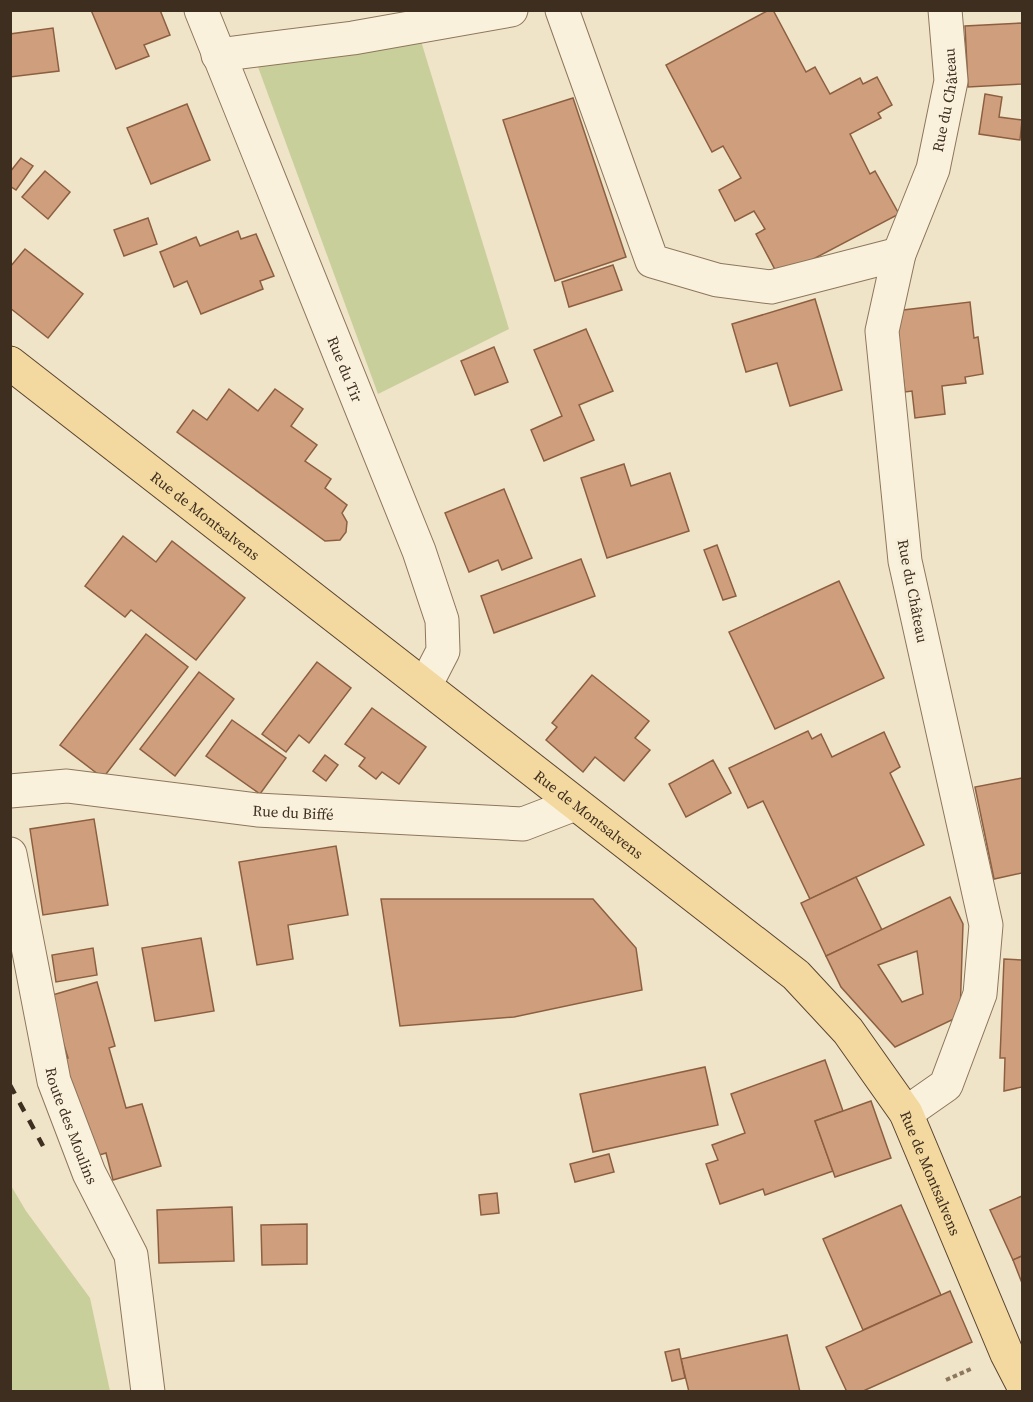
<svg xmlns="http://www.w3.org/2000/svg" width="1033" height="1402" font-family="'Source Serif 4',serif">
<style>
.green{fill:#c9cf9b}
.building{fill:#cf9f7d;stroke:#8d5f41;stroke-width:1.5;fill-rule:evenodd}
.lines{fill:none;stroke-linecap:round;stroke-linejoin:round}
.minor-casing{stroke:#8d765c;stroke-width:35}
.major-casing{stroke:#5b4430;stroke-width:35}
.path{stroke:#8d765c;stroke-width:4;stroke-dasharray:4.5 3;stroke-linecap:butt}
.minor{stroke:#faf1dc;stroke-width:33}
.major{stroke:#f3d9a0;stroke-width:33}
.rail{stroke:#3d2e20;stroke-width:4.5;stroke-dasharray:10 10;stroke-linecap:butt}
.labels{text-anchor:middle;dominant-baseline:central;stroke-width:6;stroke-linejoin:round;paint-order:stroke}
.street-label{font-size:15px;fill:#3d2e20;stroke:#f7eed8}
</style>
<rect width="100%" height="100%" fill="#f0e4c8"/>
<g class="green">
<path d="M 421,41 L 509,329 L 378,394 L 258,67 Z"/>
<path d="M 10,1184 L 26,1211 L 90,1298 L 110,1391 L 11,1391 Z"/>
</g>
<g class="building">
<path d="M 91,10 L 160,10 L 170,35 L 144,45 L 149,56 L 116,69 Z"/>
<path d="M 769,10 L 773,10 L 806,72 L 815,67 L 830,94 L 860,78 L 863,84 L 877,77 L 892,105 L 878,113 L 881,118 L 850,134 L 870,174 L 875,171 L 899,214 L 779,277 L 756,234 L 765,229 L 754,211 L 735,221 L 719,190 L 741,178 L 723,146 L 712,152 L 666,65 Z"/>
<path d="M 1022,23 L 1022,84 L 968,87 L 965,26 Z"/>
<path d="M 53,28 L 59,71 L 10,77 L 10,34 Z"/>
<path d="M 985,94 L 1002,97 L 999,117 L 1022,120 L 1020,140 L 979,134 Z"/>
<path d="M 573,98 L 626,257 L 555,281 L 503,120 Z"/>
<path d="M 187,104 L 210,160 L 151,184 L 127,128 Z"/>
<path d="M 21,158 L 33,166 L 16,190 L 10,186 L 10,172 Z"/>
<path d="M 45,171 L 70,192 L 48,219 L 22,197 Z"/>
<path d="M 148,218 L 157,244 L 124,256 L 114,230 Z"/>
<path d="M 238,231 L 241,239 L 256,234 L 274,276 L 260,281 L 263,289 L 201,314 L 187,281 L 174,287 L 160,252 L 196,237 L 200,246 Z"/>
<path d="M 25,249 L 83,294 L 48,338 L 10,308 L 10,267 Z"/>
<path d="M 613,265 L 622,290 L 569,307 L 562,282 Z"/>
<path d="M 815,299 L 842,390 L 790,406 L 777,363 L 746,372 L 732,324 Z"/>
<path d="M 970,302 L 974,338 L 978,337 L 983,374 L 965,377 L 966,383 L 942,386 L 945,414 L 915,418 L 912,391 L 905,392 L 895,311 Z"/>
<path d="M 586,329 L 613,391 L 579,405 L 594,440 L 544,461 L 531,430 L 562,416 L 534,350 Z"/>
<path d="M 494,347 L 508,382 L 475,395 L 461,361 Z"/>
<path d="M 229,389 L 258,411 L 275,389 L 303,409 L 291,426 L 317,445 L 305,461 L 331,479 L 325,488 L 347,505 L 342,513 L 347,522 L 346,532 L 340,540 L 325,541 L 177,432 L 193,410 L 207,420 Z"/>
<path d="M 624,464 L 631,486 L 670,473 L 689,531 L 607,558 L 581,478 Z"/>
<path d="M 504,489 L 532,558 L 502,570 L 498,560 L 469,572 L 445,513 Z"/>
<path d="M 123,536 L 156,562 L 172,541 L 245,598 L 196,660 L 131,610 L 125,617 L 85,586 Z"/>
<path d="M 717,545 L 736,596 L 723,600 L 704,550 Z"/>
<path d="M 581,559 L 595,596 L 494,633 L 481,596 Z"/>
<path d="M 839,581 L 884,678 L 775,729 L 729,632 Z"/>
<path d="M 146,634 L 188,667 L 103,778 L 60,745 Z"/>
<path d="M 317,662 L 351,688 L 309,743 L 299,735 L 286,752 L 262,734 Z"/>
<path d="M 199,672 L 234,699 L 175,776 L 140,749 Z"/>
<path d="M 592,675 L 649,721 L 635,738 L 650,750 L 624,781 L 595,757 L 583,772 L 546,740 L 557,727 L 552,723 Z"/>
<path d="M 372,708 L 426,747 L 399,784 L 382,772 L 376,779 L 359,766 L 365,758 L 345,744 Z"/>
<path d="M 232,720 L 286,758 L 260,794 L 206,756 Z"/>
<path d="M 808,731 L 812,739 L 821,734 L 832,757 L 884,732 L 900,767 L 890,773 L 924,845 L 810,899 L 763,801 L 748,808 L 729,768 Z"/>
<path d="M 325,755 L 338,765 L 326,781 L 313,771 Z"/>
<path d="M 713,760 L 731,793 L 686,817 L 669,784 Z"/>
<path d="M 1022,778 L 1022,873 L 994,879 L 975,787 Z"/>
<path d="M 94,819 L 108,905 L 43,915 L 30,829 Z"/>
<path d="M 336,846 L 348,915 L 288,925 L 293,959 L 257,965 L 239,862 Z"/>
<path d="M 856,877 L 882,930 L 826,956 L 801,903 Z"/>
<path d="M 950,897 L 963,924 L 960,1016 L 895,1047 L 841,987 L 826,956 ZM 917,951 L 923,994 L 902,1002 L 878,965 Z"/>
<path d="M 381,899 L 593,899 L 636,948 L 642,990 L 514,1017 L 400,1026 Z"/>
<path d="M 201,938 L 214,1011 L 155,1021 L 142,948 Z"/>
<path d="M 93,948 L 97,975 L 56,982 L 52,955 Z"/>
<path d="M 1004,959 L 1022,960 L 1022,1087 L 1004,1091 L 1005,1058 L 1000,1058 Z"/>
<path d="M 97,982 L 115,1046 L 109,1048 L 126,1108 L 142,1104 L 161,1166 L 113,1180 L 106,1153 L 89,1158 L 61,1060 L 68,1058 L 49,996 Z"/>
<path d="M 825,1060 L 843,1111 L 815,1121 L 833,1171 L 765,1195 L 763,1189 L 720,1204 L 706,1164 L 718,1160 L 712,1145 L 745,1133 L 731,1094 Z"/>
<path d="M 705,1067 L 718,1125 L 593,1152 L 580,1094 Z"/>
<path d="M 871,1101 L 891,1158 L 835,1177 L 815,1121 Z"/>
<path d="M 609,1154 L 614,1172 L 575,1182 L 570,1164 Z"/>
<path d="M 497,1193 L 499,1213 L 481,1215 L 479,1195 Z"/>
<path d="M 1022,1196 L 1022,1256 L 1013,1260 L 990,1210 Z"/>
<path d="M 901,1205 L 941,1295 L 863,1330 L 823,1239 Z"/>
<path d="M 232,1207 L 234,1261 L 159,1263 L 157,1210 Z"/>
<path d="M 307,1224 L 307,1264 L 262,1265 L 261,1225 Z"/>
<path d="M 1022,1256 L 1022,1283 L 1013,1260 Z"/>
<path d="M 950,1291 L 972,1342 L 861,1392 L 847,1392 L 826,1347 Z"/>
<path d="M 787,1335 L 800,1392 L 689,1392 L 681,1359 Z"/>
<path d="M 679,1349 L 685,1378 L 672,1381 L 665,1352 Z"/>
</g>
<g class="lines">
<defs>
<g id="minor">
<path id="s1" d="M 201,10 L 419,551 L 442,620 L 443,651 L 426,684"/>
<path d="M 562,10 L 652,261 L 717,280 L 771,287 L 899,254"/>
<path d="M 218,55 L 353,38 L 511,10"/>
<path id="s2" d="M 10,791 L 67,786 L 257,810 L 523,824 L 575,804"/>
<path id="s3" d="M 10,854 L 54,1081 L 89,1173 L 131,1255 L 148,1392"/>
<path id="s4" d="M 906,1113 L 946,1085 L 980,994 L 986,925 L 905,561 L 882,331 L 899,254 L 933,169 L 951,81 L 945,10"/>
</g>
<g id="major">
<path id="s5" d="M 10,363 L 796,975 L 848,1031 L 906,1113 L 1007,1354 L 1022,1383"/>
</g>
</defs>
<use href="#minor" class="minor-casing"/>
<use href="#major" class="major-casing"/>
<path class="path" d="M 946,1380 L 973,1368"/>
<use href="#minor" class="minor"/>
<use href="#major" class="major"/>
<path class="rail" d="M 10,1085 L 43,1146"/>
</g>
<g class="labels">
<g class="street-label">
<text stroke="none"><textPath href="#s4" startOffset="1060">Rue du Château</textPath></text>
<text stroke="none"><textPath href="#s1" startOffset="387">Rue du Tir</textPath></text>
<text stroke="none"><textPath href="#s5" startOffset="248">Rue de Montsalvens</textPath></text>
<text transform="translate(913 591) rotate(79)">Rue du Château</text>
<text stroke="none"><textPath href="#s2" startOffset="285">Rue du Biffé</textPath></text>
<text stroke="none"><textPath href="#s5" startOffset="734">Rue de Montsalvens</textPath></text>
<text stroke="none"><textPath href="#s3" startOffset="279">Route des Moulins</textPath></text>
<text stroke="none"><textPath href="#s5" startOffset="1238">Rue de Montsalvens</textPath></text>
</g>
</g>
<rect width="1033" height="1402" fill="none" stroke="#3d2e20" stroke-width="24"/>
</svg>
